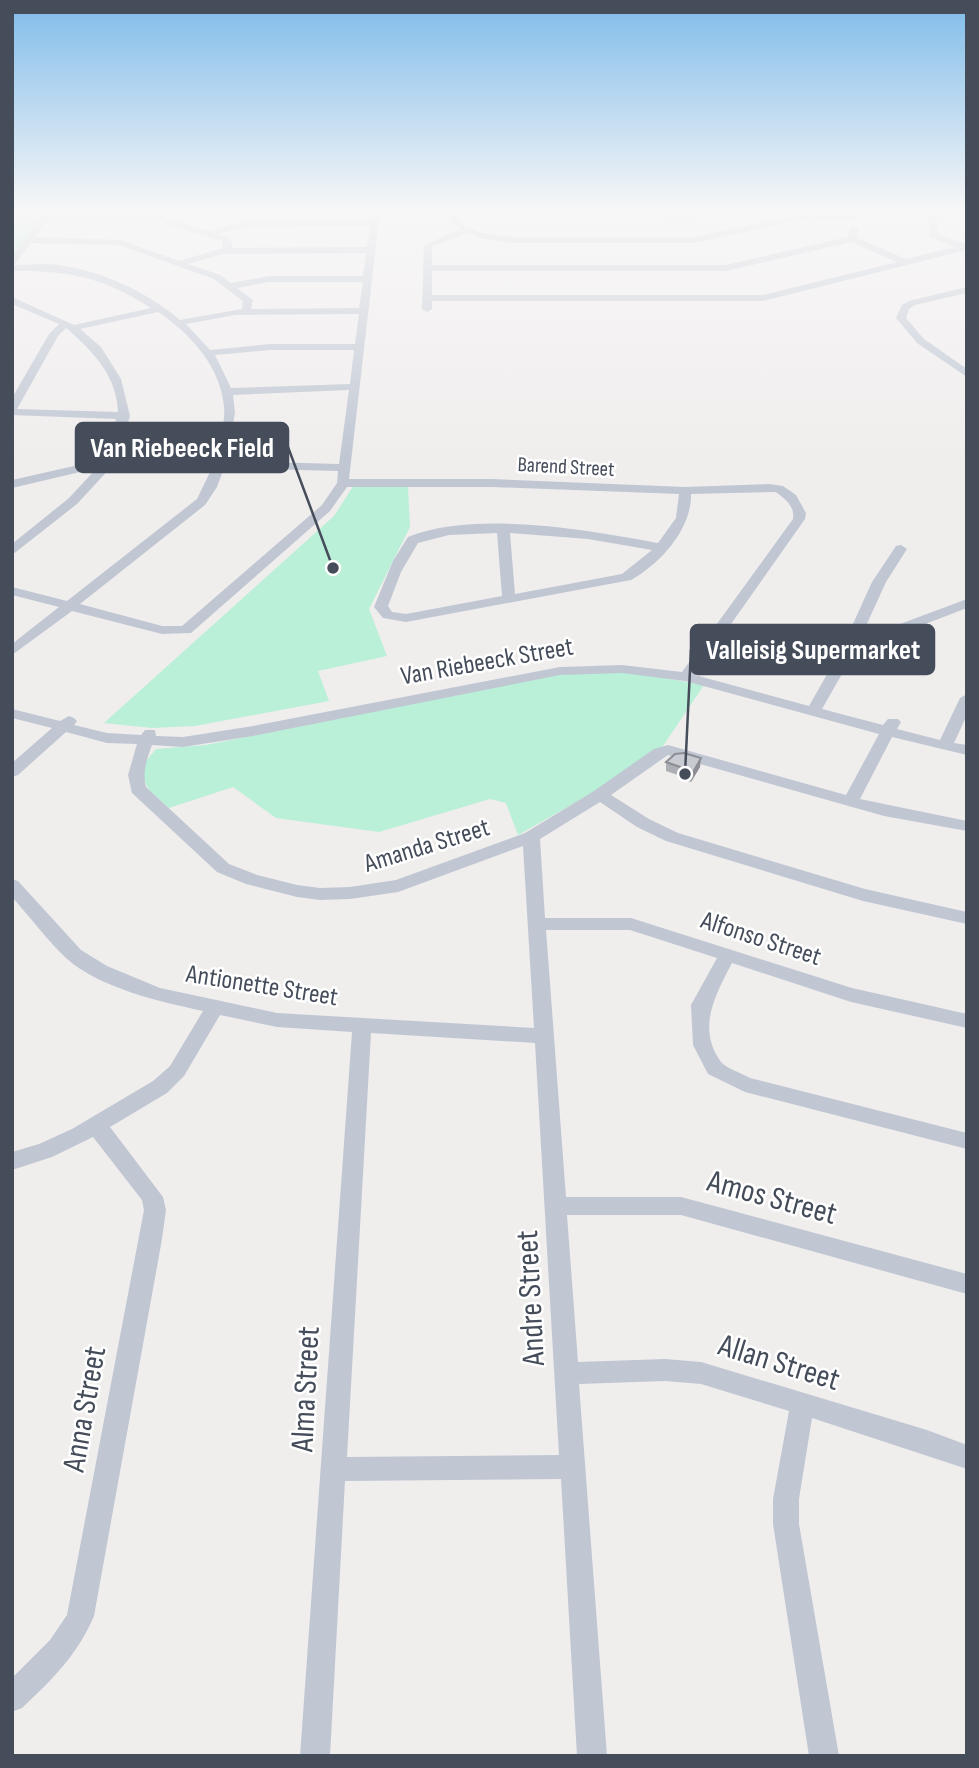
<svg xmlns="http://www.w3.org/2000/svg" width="979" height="1768" font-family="'Sofia Sans Condensed',sans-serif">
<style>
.green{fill:#b9f0d7}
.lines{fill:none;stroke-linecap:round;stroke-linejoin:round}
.minor{fill:#c0c7d3;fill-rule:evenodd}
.wall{fill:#adafb5}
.shaded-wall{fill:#8d8e94}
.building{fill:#c9cbd3;stroke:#8d8e94;stroke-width:2}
.labels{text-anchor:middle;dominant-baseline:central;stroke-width:5;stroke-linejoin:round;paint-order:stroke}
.far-street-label{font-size:21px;fill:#454d5b;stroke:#fff}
.street-label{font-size:26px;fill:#454d5b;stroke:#fff}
.near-street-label{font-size:32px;fill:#454d5b;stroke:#fff}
.leader{fill:none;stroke:#454d5b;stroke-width:2.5}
.callout-dot{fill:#454d5b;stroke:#fff;stroke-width:2.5}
.callout{fill:#454d5b;stroke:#454d5b;stroke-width:2.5}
.callout-label{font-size:28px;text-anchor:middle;font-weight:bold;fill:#fff}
</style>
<rect width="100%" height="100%" fill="#f0eded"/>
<g class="green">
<path d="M 12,210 L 46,210 L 12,257 Z"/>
<path d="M 621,210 L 764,210 L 762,214 L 686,225 L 616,221 Z"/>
<path d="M 354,485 L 408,486 L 410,527 L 369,609 L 387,656 L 318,671 L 329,701 L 195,726 L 152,728 L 104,723 L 334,516 Z"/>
<path d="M 571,672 L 635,673 L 704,685 L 663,746 L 594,792 L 518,835 L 506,803 L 490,799 L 379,832 L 276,818 L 233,787 L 169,808 L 149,790 L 142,775 L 146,761 L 156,749 L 206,745 Z"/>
</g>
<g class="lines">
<g class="minor">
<path d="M 46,210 L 152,213 L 208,231 L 246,221 L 370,220 L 372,210 L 380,210 L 349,479 L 492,479 L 685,487 L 769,484 L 783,486 L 796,495 L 806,513 L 805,519 L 695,675 L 809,706 L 842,648 L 872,582 L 896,546 L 901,545 L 907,549 L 886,582 L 860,639 L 967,599 L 967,608 L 855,651 L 822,709 L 883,725 L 888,719 L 898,719 L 901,722 L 897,729 L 940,740 L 960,698 L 967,694 L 967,715 L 954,743 L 967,745 L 967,755 L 892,737 L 860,799 L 967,821 L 967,831 L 884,816 L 668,755 L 611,795 L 649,819 L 678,833 L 865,889 L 967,912 L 967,924 L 863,901 L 666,841 L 637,827 L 600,802 L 540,839 L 545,918 L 631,918 L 852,988 L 967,1014 L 967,1028 L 851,1002 L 732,963 C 716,994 696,1028 721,1062 C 727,1069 742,1073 750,1078 L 967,1133 L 967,1149 L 745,1092 L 708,1074 L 693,1045 L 691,1005 L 717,958 L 630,930 L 546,930 L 566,1197 L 681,1197 L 967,1274 L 967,1294 L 681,1215 L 567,1215 L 578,1362 L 665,1359 L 701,1362 L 927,1430 L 967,1445 L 967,1469 L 812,1418 L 799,1499 L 799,1524 L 839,1756 L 809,1756 L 773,1524 L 773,1499 L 789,1411 L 701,1384 L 665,1381 L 579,1384 L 607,1756 L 577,1756 L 561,1479 L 345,1481 L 330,1756 L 300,1756 L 352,1032 L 277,1027 L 220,1015 L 184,1076 L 167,1093 L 110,1127 L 163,1197 L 166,1210 L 162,1239 L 94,1616 C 78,1654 52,1680 22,1708 L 12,1712 L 12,1678 L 50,1640 L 67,1615 L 144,1210 L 142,1200 L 93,1137 L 52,1157 L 12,1170 L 12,1152 L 39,1144 L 72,1129 L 153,1081 L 170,1066 L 203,1011 C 161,1002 99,988 66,958 C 47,940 30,917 12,897 L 12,879 L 18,881 L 81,950 L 107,966 L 160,988 L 277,1013 L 534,1028 L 523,846 L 398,892 L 350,899 L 320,900 L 297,897 L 246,884 L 217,872 L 132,793 L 128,775 L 137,744 L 107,743 L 66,732 L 18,775 L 12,777 L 12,763 L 52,728 L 12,718 L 12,709 L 60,721 L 69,716 L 74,718 L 77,721 L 74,725 L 107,733 L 141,735 L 145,730 L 155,730 L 156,736 L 183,737 L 253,726 L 560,667 L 622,665 L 682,672 L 793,519 C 795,506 785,499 776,492 L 691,494 C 692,529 660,564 631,580 L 406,622 L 383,618 L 374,607 L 393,561 L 408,537 C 476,510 587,530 658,543 L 676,518 L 679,494 L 492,487 L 347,487 L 330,511 L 191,633 L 162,634 L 72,611 L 12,655 L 12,644 L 59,607 L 12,595 L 12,587 L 67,601 L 197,499 L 212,468 L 113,465 L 77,504 L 12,555 L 12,544 L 69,498 L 97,468 L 12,488 L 12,480 L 105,459 L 116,419 L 12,415 L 12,398 L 49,334 L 59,324 L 12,304 L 12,297 L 74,325 L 151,308 C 103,277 68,270 12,271 L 12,256 ZM 50,218 L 151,219 L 222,241 L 223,248 L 179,261 L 120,240 L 35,237 ZM 370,226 L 367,247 L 232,248 L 232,243 L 228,237 L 217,234 L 246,227 ZM 31,243 L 119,245 L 214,279 L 243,301 L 242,309 L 180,320 C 147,292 100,270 58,265 C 43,263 29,265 14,265 ZM 366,253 L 363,276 L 269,276 L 231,283 L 220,275 L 188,264 L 222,254 ZM 269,282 L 363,282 L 359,308 L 251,309 L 253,300 L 237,288 ZM 158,312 C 190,333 221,367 224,407 C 226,423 217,445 214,461 L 117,458 L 130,416 L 121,379 L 101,347 L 80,329 ZM 359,314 L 355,344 L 270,344 L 210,350 L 186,324 L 235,315 ZM 66,328 C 93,351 117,376 118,412 L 17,409 L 58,336 ZM 270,350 L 354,350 L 350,384 L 231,388 L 215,355 ZM 349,390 L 339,464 L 226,461 L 235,413 L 233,395 ZM 224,468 L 338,471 L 337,483 L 322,505 L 182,626 L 162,626 L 80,604 L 205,505 L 217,487 ZM 497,533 L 502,596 L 406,614 L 392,612 L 388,606 L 401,572 L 418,543 L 449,535 ZM 510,533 L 588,539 L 652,550 L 622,574 L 515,594 ZM 622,673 L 685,681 L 879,734 L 846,795 L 668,745 L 654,749 L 594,791 L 525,833 L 396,880 L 350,887 L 320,888 L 297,885 L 257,875 L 229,864 L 146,787 C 142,772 147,759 152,745 L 183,747 L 253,736 L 560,675 ZM 371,1033 L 535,1043 L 559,1455 L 347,1457 Z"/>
<path d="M 448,210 L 456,210 L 458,222 L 481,233 L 512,237 L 694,237 L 805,213 L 856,214 L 860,217 L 856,220 L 805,219 L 694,243 L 512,243 L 479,238 L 468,233 L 432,246 L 432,265 L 726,265 L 848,237 L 850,229 L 854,226 L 858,229 L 857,238 L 906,259 L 954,247 L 930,237 L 928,210 L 936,210 L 936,214 L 967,210 L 937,219 L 937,234 L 967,244 L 967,250 L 763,301 L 432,301 L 432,309 L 427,312 L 422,309 L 424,245 L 461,229 L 450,223 ZM 851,242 L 897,262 L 763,295 L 432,295 L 432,271 L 726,271 Z"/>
<path d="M 967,287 L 967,293 L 915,305 L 909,309 L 906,318 L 924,339 L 967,369 L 967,377 L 917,343 L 896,318 L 902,305 L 909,301 Z"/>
</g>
</g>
<path class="wall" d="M 666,762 L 700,767 L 691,782 L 680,779 L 681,776 L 666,771 Z"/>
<path class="shaded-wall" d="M 701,758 L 700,767 L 691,782 L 692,774 Z"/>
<path class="building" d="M 684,753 L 701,758 L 692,774 L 681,770 L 683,768 L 666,762 L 675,754 Z"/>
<linearGradient id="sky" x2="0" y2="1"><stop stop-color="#80bcea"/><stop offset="0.46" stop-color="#f8f7f7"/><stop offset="1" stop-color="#f8f7f7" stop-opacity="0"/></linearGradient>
<rect width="979" height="458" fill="url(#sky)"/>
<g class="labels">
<g class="far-street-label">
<text transform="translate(566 467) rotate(3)">Barend Street</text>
</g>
<g class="street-label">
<text transform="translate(487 662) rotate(-10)">Van Riebeeck Street</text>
<text transform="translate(427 846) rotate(-17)">Amanda Street</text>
<text transform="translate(761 939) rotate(18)">Alfonso Street</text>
<text transform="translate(262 986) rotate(9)">Antionette Street</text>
</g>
<g class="near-street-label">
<text transform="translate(772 1198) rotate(15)">Amos Street</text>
<text transform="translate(531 1298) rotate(-93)">Andre Street</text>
<text transform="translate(779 1363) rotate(17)">Allan Street</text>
<text transform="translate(306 1389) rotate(-87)">Alma Street</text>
<text transform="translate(85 1409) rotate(-80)">Anna Street</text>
</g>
</g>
<path class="leader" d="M333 568L288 447M685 774L691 649"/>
<g class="callout-dot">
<circle cx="333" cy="568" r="7"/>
<circle cx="685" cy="774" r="7"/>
</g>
<g class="callout">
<rect x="76" y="423" width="212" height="49" rx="7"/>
<rect x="691" y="625" width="243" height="49" rx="7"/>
</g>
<g class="callout-label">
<text x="182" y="457">Van Riebeeck Field</text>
<text x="813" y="659">Valleisig Supermarket</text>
</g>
<rect width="979" height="1768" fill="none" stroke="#454d5b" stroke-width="28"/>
</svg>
